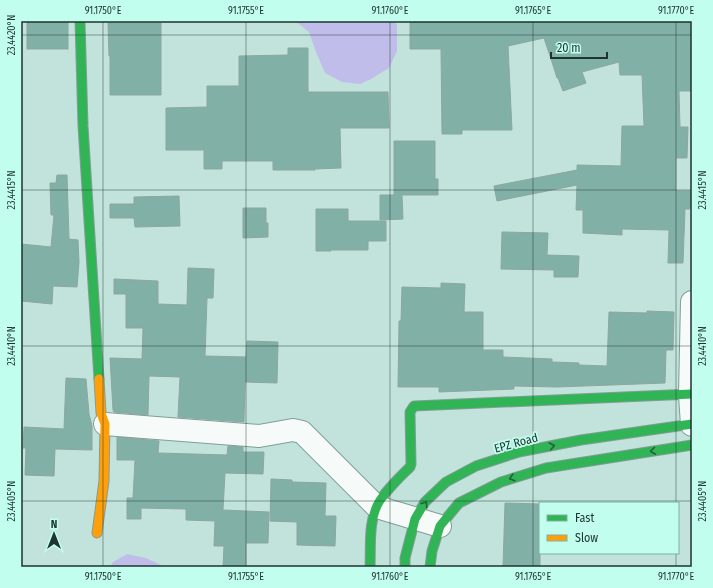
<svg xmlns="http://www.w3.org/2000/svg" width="713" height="588" font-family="'Fira Sans Condensed',sans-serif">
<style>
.water{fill:#c1bdeb}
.building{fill:#81b0a7;stroke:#8da6a0}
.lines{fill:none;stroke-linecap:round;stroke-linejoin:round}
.street-casing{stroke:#839d97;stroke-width:24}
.fast-casing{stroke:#839d97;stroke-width:11}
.slow-casing{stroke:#839d97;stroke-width:11}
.street{stroke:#f6fbfa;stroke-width:22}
.fast{stroke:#30b455;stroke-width:9}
.slow{stroke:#ff9f0a;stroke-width:9}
.oneway{stroke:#24613c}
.ticks{fill:none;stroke:#1d352f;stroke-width:1;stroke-opacity:0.45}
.labels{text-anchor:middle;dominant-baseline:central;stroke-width:3.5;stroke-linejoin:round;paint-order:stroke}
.street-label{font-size:12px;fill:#1d352f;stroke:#c2feee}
.neatline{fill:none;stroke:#1d352f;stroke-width:1.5}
.ticks-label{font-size:10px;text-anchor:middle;fill:#1d352f}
</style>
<rect width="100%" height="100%" fill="#c2e3db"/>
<g class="water">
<path d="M 295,21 L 395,21 L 397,25 L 397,51 L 389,68 L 371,79 L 360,84 L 342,82 L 325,73 L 316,52 L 309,32 Z"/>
<path d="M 127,554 L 146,558 L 165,567 L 110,567 L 113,562 Z"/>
</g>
<g class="building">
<rect x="27" y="21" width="41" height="28"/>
<path d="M 410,21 L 690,21 L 691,50 L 692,50 L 692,91 L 679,91 L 680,127 L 688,127 L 687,158 L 676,158 L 676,191 L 691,191 L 690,209 L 685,209 L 683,263 L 668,263 L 669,230 L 622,229 L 622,235 L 583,233 L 583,210 L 576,210 L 577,185 L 497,201 L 494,186 L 577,170 L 577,165 L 621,166 L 622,126 L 644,126 L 642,75 L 620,75 L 619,62 L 582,72 L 586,83 L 563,91 L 558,78 L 557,78 L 552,62 L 544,38 L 508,46 L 512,130 L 462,130 L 462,134 L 442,134 L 441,49 L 410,49 Z"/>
<path d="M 108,23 L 161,23 L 161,95 L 110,95 L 110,56 L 109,56 Z"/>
<path d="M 288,48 L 308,48 L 308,92 L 388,92 L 389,128 L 340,128 L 341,168 L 315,169 L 315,170 L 273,170 L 273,161 L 222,161 L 222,169 L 204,169 L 204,150 L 166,150 L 166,108 L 207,107 L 207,86 L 239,86 L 239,56 L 288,55 Z"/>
<path d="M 394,141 L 435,141 L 435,179 L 438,179 L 438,195 L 402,195 L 403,219 L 380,220 L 380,195 L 394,195 Z"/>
<path d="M 57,175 L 67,175 L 69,239 L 78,240 L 79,262 L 77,287 L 53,286 L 52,304 L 21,301 L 21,244 L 51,247 L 54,215 L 51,215 L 50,183 L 56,183 Z"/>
<path d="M 179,196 L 180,226 L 135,227 L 134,218 L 110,218 L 110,204 L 134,204 L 134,197 Z"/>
<path d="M 243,208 L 266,208 L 266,223 L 268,223 L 268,237 L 243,238 Z"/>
<path d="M 316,209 L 348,209 L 348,221 L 386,221 L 386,241 L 368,241 L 368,250 L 331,250 L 331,251 L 316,251 Z"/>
<path d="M 502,232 L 548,233 L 547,255 L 579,256 L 578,277 L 554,277 L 554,270 L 501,269 Z"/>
<path d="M 188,268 L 214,269 L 213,298 L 207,298 L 205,356 L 246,357 L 247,341 L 278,342 L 277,383 L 245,382 L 244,422 L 178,417 L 180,377 L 149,376 L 148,415 L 114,412 L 113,410 L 110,358 L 142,359 L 143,328 L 126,328 L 126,294 L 114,294 L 114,279 L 158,281 L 158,304 L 187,305 Z"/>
<path d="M 441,283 L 465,284 L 464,312 L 483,312 L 483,350 L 503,350 L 503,357 L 552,359 L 552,362 L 579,363 L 579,365 L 607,366 L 609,312 L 647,313 L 647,311 L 674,312 L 673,350 L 666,350 L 665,383 L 557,387 L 514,386 L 514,389 L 439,392 L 439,387 L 398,387 L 399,321 L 401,321 L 402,287 L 441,288 Z"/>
<path d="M 66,378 L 86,379 L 89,414 L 92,426 L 92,450 L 55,449 L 54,476 L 25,475 L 26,448 L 23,448 L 24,427 L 64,429 Z"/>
<path d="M 117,437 L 159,441 L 158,453 L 227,455 L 228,446 L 243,447 L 243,452 L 264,452 L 263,474 L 225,473 L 223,510 L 269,512 L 268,543 L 246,543 L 246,567 L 223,567 L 224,546 L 214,546 L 215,521 L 186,520 L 186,509 L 141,508 L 141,519 L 127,519 L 127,498 L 133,498 L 135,460 L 117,460 Z"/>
<path d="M 271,479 L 292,480 L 292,482 L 326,483 L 325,516 L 336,516 L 335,546 L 297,545 L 297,522 L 270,521 Z"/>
<path d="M 505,503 L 540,504 L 540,567 L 503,567 Z"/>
</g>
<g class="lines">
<defs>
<g id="street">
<path d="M 692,302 L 690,395 L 692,425"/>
<path d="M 105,424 L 259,436 L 293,430 L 302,432 L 377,507 L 440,526"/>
</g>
<g id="fast">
<path d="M 80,21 L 83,126 L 99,379"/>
<path d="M 370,567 C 371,546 368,521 379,502 C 387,489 399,478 410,467 L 411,464 L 410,412 L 414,406 L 692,394"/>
<path d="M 405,567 L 405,558 L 415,519 L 425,502 L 446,482 L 476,466 L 519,452 L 581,440 L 692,424"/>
<path d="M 430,567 L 432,551 L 440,526 L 459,503 L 501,482 L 546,468 L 692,445"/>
</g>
<path id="slow" d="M 97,533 L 104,481 L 105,424 L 101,413 L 99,379"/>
</defs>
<use href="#street" class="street-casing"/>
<use href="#fast" class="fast-casing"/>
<use href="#slow" class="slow-casing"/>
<use href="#street" class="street"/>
<use href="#fast" class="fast"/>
<use href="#slow" class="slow"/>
</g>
<defs><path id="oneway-chevron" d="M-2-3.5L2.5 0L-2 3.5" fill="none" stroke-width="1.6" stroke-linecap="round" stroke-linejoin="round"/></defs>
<g class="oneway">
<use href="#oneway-chevron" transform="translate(552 446) rotate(-11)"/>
<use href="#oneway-chevron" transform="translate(653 451) rotate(172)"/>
<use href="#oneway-chevron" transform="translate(512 478) rotate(163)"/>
<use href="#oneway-chevron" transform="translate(425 504) rotate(-54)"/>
</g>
<path class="ticks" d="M 103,21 L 103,567M 246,21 L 246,567M 390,21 L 390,567M 533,21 L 533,567M 676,21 L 676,503M 21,35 L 692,35M 21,190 L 692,190M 21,346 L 692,346M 21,501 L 692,501M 676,553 L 676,567"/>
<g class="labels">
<g class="street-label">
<text transform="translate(516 443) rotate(-15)">EPZ Road</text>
</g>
</g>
<rect width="713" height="588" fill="none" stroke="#c2feee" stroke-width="44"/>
<rect x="539" y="502" width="140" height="52" fill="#c2feee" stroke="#80aea2"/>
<rect x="547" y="515" width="20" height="6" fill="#30b455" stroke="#80aea2"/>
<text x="575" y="522" font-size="12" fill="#1d352f">Fast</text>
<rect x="547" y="535" width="20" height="6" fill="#ff9f0a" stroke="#80aea2"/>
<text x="575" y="542" font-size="12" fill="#1d352f">Slow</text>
<g transform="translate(54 534)" stroke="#c2feee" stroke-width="3" paint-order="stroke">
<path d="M0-3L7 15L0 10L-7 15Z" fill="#1d352f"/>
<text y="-6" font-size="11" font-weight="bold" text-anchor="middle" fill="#1d352f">N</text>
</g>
<path d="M551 52v6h56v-6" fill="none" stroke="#1d352f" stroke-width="2"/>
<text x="557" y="52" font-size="12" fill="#1d352f" stroke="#c2feee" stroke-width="3" paint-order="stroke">20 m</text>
<rect x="22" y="22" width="669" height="544" class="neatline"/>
<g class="ticks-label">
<text x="103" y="14">91.1750°E</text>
<text x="246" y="14">91.1755°E</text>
<text x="390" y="14">91.1760°E</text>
<text x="533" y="14">91.1765°E</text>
<text x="676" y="14">91.1770°E</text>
<text transform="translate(11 35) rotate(-90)" y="4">23.4420°N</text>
<text transform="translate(11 190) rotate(-90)" y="4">23.4415°N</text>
<text transform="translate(702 190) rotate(-90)" y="4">23.4415°N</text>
<text transform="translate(11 346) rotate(-90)" y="4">23.4410°N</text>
<text transform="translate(702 346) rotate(-90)" y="4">23.4410°N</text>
<text transform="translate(11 501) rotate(-90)" y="4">23.4405°N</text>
<text transform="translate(702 501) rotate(-90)" y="4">23.4405°N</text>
<text x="103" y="580">91.1750°E</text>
<text x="246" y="580">91.1755°E</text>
<text x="390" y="580">91.1760°E</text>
<text x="533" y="580">91.1765°E</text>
<text x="676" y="580">91.1770°E</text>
</g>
</svg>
